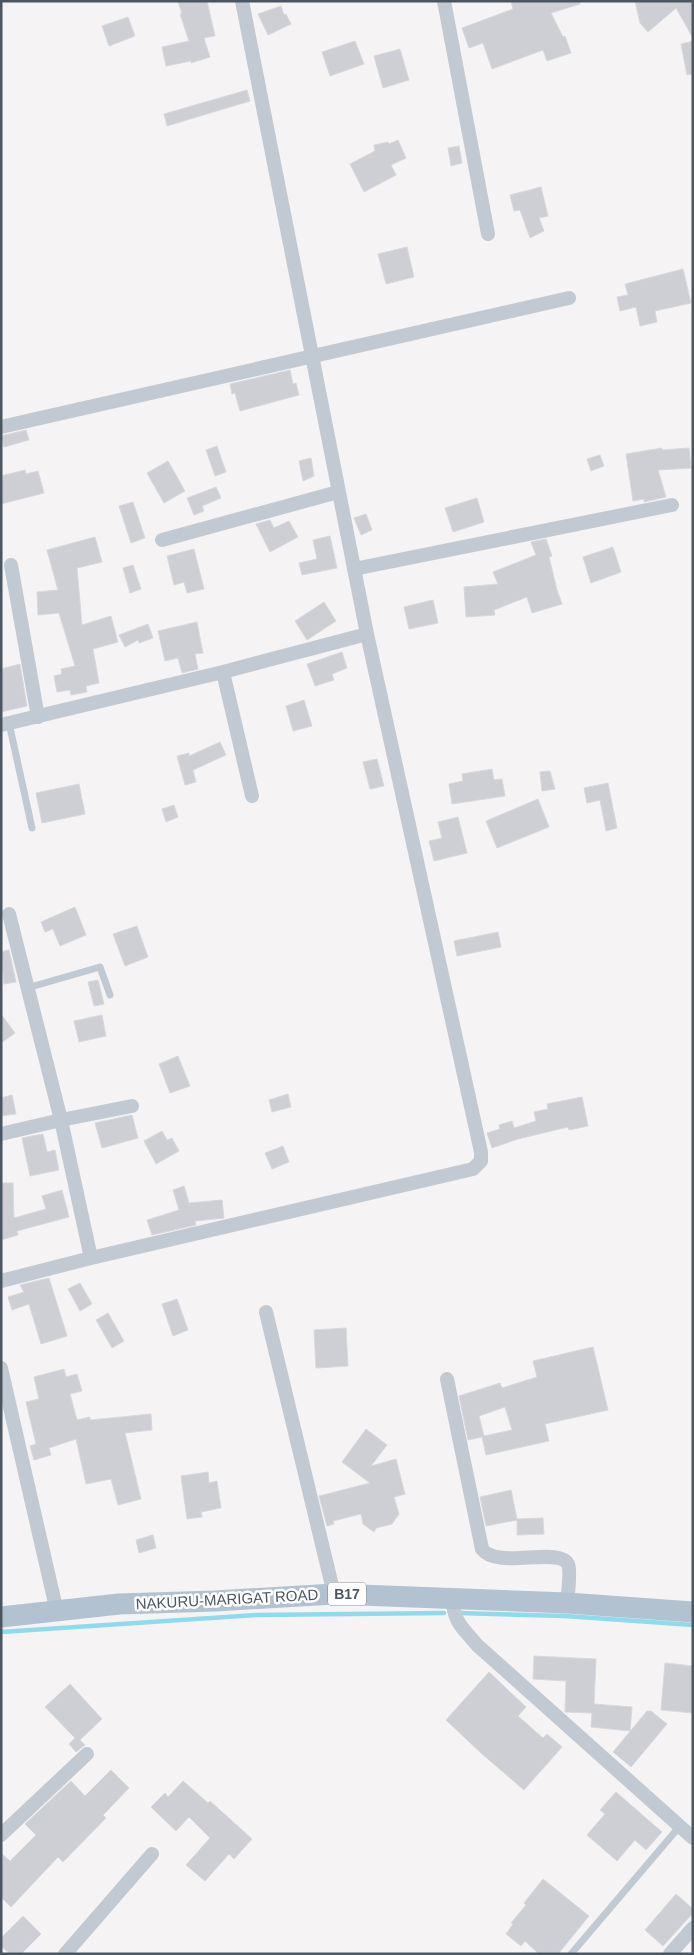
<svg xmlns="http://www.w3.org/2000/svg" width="694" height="1955" viewBox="0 0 694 1955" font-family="Arial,sans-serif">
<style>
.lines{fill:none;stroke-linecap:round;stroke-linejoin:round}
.stream{stroke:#90daee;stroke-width:4.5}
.building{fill:#cdcfd5;stroke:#d7d9de;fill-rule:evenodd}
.service{stroke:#c1cad2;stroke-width:7}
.minor{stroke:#c1cad2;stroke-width:14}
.primary{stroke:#b3c2d1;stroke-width:21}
.labels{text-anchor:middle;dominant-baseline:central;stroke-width:5;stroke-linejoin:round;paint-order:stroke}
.shield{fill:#fff;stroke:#808990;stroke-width:1}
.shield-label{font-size:14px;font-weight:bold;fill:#4a5661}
.street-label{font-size:15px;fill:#4a5661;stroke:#fff}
</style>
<rect width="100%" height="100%" fill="#f5f3f3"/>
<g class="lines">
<path class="stream" d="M459,1613L565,1616L693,1625
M1,1632L257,1615L444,1613"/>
</g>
<path class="building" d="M178,1H207L215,36L204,38L210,57L191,63V61L166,66L162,47L189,41L180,14H182Z
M511,1H580V4L551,13L563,37L565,36L571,53L547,61L543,50L492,69L483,43L469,48L462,28L513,9Z
M635,1H693V38L676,8L648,32L640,23Z
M281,6L284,15L286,14L291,24L268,35L258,14Z
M128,17L135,36L109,46L102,26Z
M355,41L364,64L330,76L322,52Z
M693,41V74L687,75L681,44Z
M400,49L409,80L383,88L374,56Z
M247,90L250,101L167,126L164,114Z
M398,140L406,158L391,165L396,175L364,192L350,164L375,151L374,145L388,142L389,144Z
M459,146L462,163L451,166L448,148Z
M541,187L548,216L539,218L544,231L530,238L520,210L514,211L510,195Z
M407,247L414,277L386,284L378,254Z
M683,269L691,303L655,311L657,322L640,326L636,307L620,311L617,297L628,295L625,284Z
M290,370L293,384L296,383L299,395L240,411L235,393L232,394L230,384Z
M26,430L29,440L4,447L1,436Z
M217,446L226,472L215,476L206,450Z
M662,448V450L689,448L691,468L658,470L666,497L644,502V499L633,501L626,454Z
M600,455L604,466L591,471L587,459Z
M311,458L314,476L303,481L299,461Z
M168,461L185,491L164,503L147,473Z
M25,470L26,474L38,471L44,493L1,504V476Z
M216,487L221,498L202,506L204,511L194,515L187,498Z
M477,498L484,522L453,532L445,508Z
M133,502L145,538L131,543L119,506Z
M366,514L372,530L361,535L354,518Z
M270,520L274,528L289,521L298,537L270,552L256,524Z
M330,536L337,568L302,575L299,563L317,559L313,540Z
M95,537L102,562L77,568L82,625L111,616L118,642L93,649L99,683L86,686L87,692L71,695L70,690L57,692L54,676L62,674L61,669L75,666L59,613L38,615L37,592L58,590L47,550Z
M546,539L552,556L549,557L557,590L562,604L532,613L527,597L494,610L495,615L466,617L464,587L498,584L493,572L536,555L531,542Z
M613,547L621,572L591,583L583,557Z
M194,549L204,589L187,593L184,582L174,585L167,556Z
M133,565L141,589L130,593L123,568Z
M433,600L438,623L409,629L404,607Z
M324,602L336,621L307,640L295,621Z
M197,622L203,653L195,654L198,669L182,673L178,658L165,661L158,631Z
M148,624L153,638L139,643L138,640L125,647L119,635Z
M342,652L347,668L332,674L334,680L315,686L307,664Z
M20,664L27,706L1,712V669Z
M304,700L312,726L293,731L286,706Z
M220,742L226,755L193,770L196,782L185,785L177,756L189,753V756Z
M377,759L384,786L370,789L363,762Z
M492,769L494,780L502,779L505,796L452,804L449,784L463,781L462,774Z
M550,771L555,789L542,791L540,772Z
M608,783L617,828L606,831L600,800L587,803L584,788Z
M79,784L85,814L42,823L36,793Z
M538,799L549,827L497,848L486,821Z
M174,805L178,817L166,822L162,809Z
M458,817L467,853L434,861L429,841L442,838L438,822Z
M75,907L86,935L60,946L53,929L45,932L41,922Z
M137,926L148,957L125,966L113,934Z
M498,932L501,947L457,956L454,941Z
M9,950L16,982L4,984L1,952Z
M98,980L104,1004L94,1006L88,982Z
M1,1014L15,1033L1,1043Z
M102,1015L106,1036L79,1042L74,1021Z
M178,1056L190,1086L170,1093L159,1064Z
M288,1094L291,1107L272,1112L269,1100Z
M12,1095L16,1114L1,1116V1098Z
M582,1097L588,1126L569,1130L568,1127L518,1139L492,1148L487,1133L500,1129L499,1125L512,1121L514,1128L536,1121L534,1112L548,1109L547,1104Z
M132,1115L138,1138L102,1148L95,1123Z
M162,1131L167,1140L172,1138L179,1151L156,1164L144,1141Z
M43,1134L47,1152L55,1150L59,1170L30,1176L22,1138Z
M283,1146L289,1162L272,1169L265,1153Z
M1,1183H13L14,1218L46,1209L42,1196L62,1190L69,1217L17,1231L18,1235L1,1240Z
M184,1186L189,1203L222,1200L224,1218L195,1221L196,1225L152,1235L147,1220L179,1210L173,1190Z
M49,1278L67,1336L41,1344L29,1304L12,1310L8,1297L24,1292L20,1285Z
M80,1283L92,1304L80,1311L68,1289Z
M177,1299L188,1330L173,1336L162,1304Z
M108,1313L124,1341L112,1348L96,1320Z
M346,1328L348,1366L316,1368L314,1330Z
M593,1347L608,1410L545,1424L549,1441L486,1455L482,1437L468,1440L459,1396L500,1383L502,1388L537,1377L533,1361ZM505,1407L512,1430L484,1436L479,1416Z
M64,1369L66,1377L77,1374L82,1391L70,1394L77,1420L90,1417V1420L151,1414L152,1430L125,1433L141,1499L118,1505L111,1479L86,1484L76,1439L49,1448L51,1455L34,1460L30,1446L36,1444L26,1402L39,1399L34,1377Z
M366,1429L387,1445L371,1466L396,1459L405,1494L394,1497L399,1514L392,1524L376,1528L374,1532L363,1524L361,1514L333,1521L334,1524L327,1526L319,1496L370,1483L342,1462Z
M208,1472L209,1483L217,1481L221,1508L201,1512L202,1517L187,1519L181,1476Z
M511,1490L517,1519L543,1518L544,1534L517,1535V1520L486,1526L480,1497Z
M153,1535L156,1548L139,1553L136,1540Z
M534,1656L596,1659L594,1704L632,1707L630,1731L591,1727L592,1713L565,1712L566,1681L533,1679Z
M665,1663L693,1666V1713L661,1710Z
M489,1672L526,1707L518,1716L543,1738L547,1734L562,1747L524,1790L482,1754L446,1720Z
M70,1684L102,1719L80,1740L85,1745L76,1752L69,1744L75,1738L45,1707Z
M647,1711H651L667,1724L631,1767L613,1752Z
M111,1770L129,1788L103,1815L106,1818L63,1862L58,1857L11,1907L1,1897V1853L10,1861L36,1835L25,1824L71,1781L85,1796Z
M183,1781L208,1803L210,1801L252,1839L234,1859L229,1854L205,1881L186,1865L210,1838L189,1817L176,1831L151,1807L165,1793L168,1797Z
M616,1792L662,1832L646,1850L635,1840L617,1861L587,1835L605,1814L600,1810Z
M543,1879L589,1916L558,1954H539L525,1941L521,1946L506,1934L513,1924L511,1923L526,1905L524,1903Z
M676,1894L693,1909V1913L663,1946L645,1930Z
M23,1916L41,1934L21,1954H10L1,1946V1938Z"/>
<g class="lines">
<path class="service" d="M9,723L32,828
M27,988L100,967L110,995
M571,1954L680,1826"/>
<path class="minor" d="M444,1L488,234
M1,427L569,298
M162,540L338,492
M11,565L38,717
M354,569L672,505
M223,672L252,796
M1,725L223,672L367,634
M9,914L61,1120L132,1106
M1,1134L61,1120L91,1258
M1,1281L91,1258L473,1169L481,1161V1152L367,634L242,1
M266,1312L334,1594
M1,1368L57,1612
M447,1379L482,1549C497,1570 559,1546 568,1564C571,1571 568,1594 567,1603
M453,1599C453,1622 463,1628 477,1645L693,1838
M1,1835L87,1754
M65,1954L152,1854
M670,1954L693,1928"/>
<path class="primary" d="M1,1617L119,1604L215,1601L334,1594L567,1603L693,1612"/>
</g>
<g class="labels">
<rect class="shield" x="328" y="1582.5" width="38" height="23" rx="4"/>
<g class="shield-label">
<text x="347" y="1594">B17</text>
</g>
<g class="street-label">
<text transform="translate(227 1599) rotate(-3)">NAKURU-MARIGAT ROAD</text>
</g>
</g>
<rect width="694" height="1955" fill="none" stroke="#4a5661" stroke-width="5"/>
</svg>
